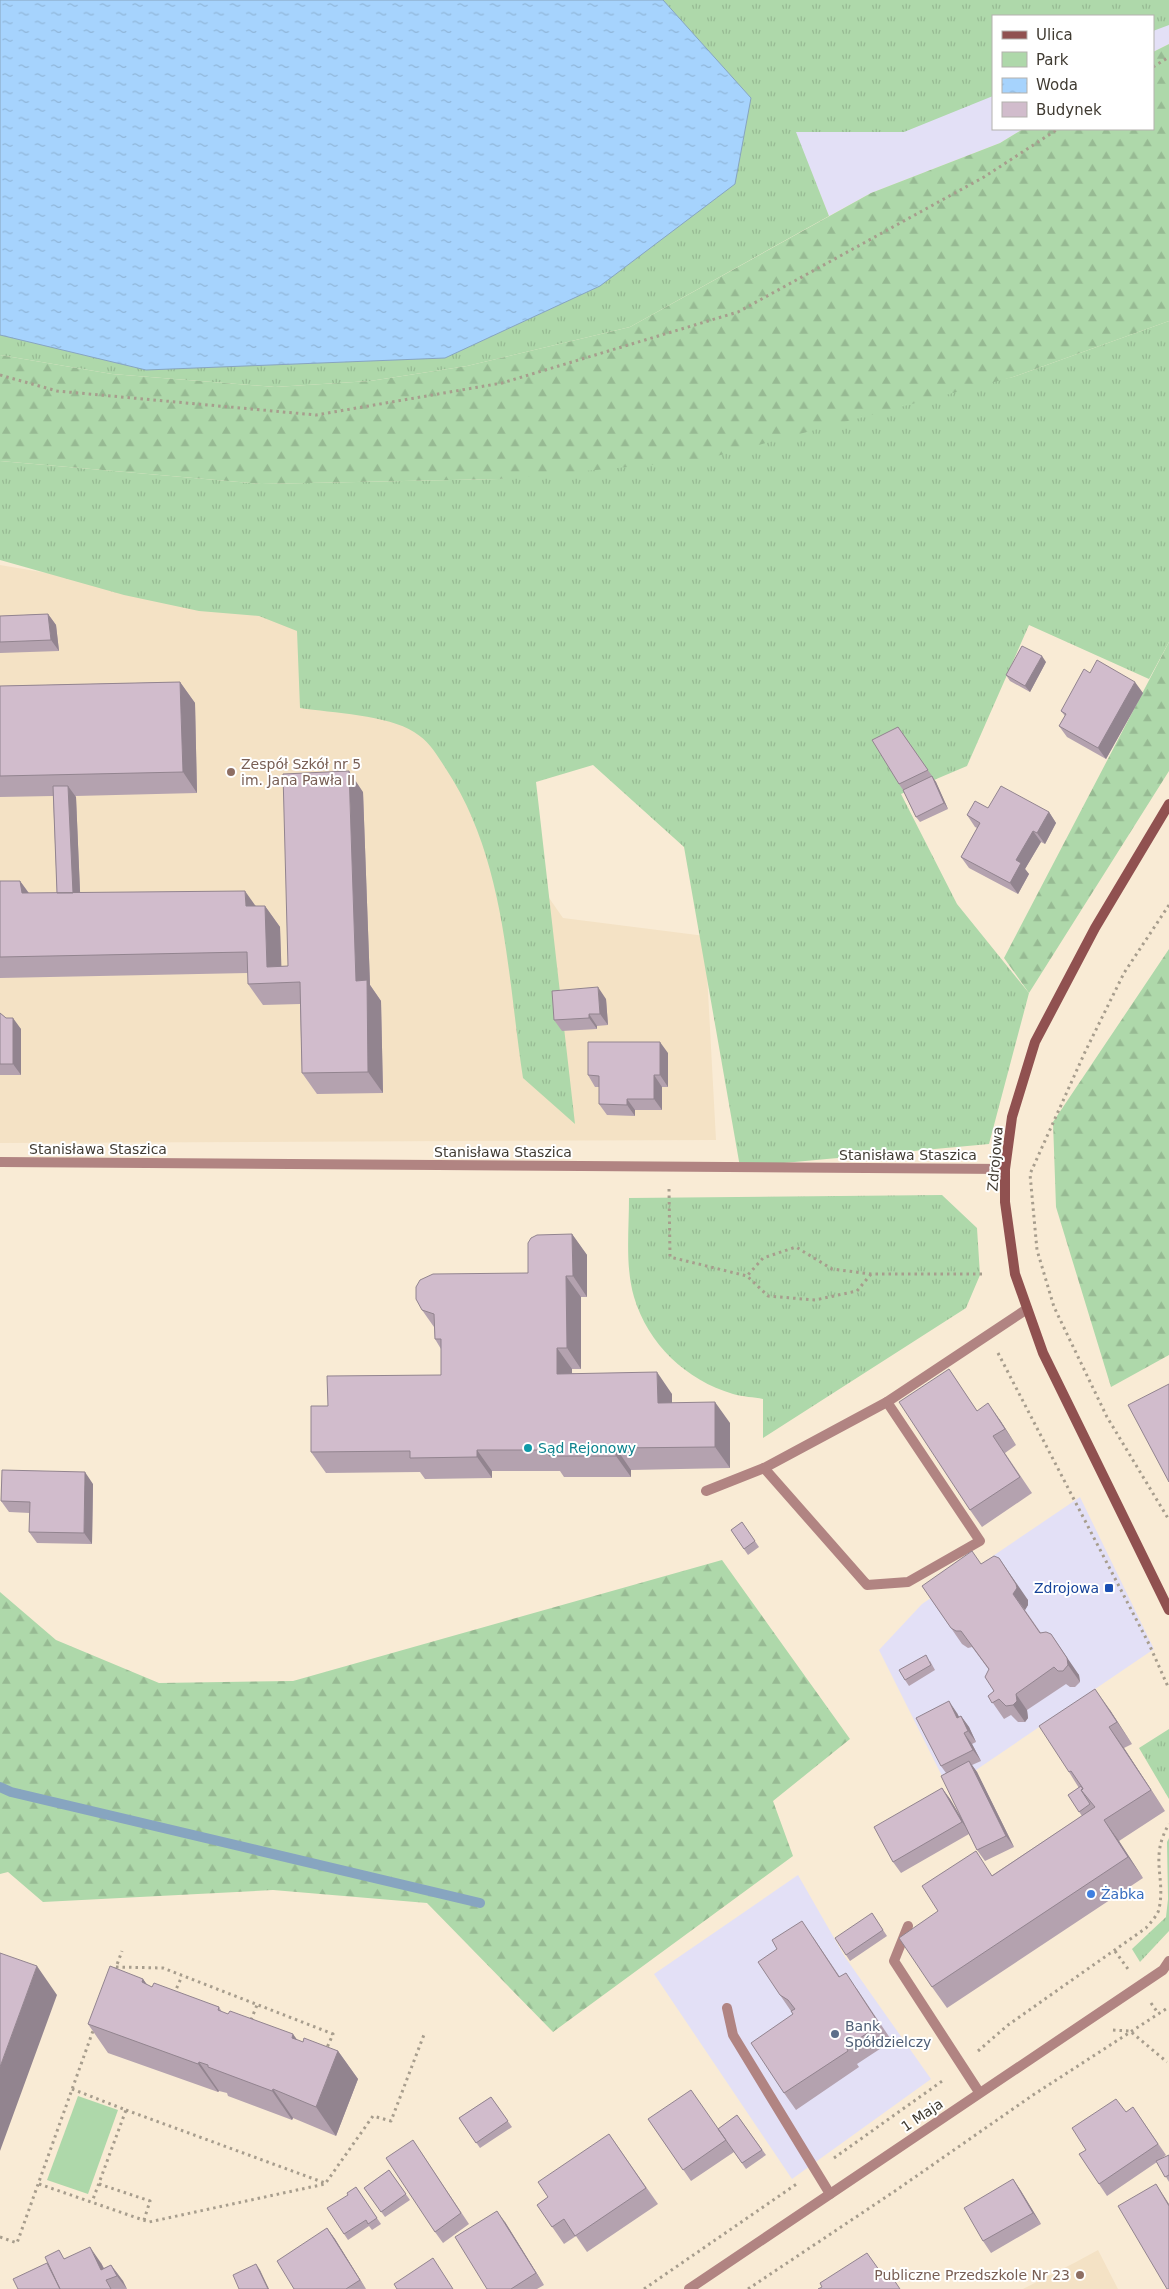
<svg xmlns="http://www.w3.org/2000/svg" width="1169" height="2289" viewBox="0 0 1169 2289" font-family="'DejaVu Sans',sans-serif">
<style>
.commercial{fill:#e3e0f6}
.built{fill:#f4e2c5}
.grass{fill:url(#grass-tufts)}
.forest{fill:url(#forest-firs)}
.park{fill:#aed8aa}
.water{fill:url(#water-ripples);stroke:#87a5c0}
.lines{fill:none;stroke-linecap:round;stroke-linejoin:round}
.stream{stroke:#87a5c0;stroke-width:10}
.path{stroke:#a79d8d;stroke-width:3;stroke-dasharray:2.5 4;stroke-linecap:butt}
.lane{stroke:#b18482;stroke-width:10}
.street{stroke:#b18482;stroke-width:10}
.secondary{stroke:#905150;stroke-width:10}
.wall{fill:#b4a2af}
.shaded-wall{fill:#92848f}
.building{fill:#d1bccc;stroke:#92848f}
.education-dot{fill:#8d6e63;stroke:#fff;stroke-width:2}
.culture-dot{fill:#0f9aa8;stroke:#fff;stroke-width:2}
.transit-dot{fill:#1a4fb4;stroke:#fff;stroke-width:2}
.shop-dot{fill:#3f7fe0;stroke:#fff;stroke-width:2}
.service-dot{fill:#5c6f8a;stroke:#fff;stroke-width:2}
.labels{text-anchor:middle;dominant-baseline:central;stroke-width:4;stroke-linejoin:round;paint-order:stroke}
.education-label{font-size:14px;fill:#785e54;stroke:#fff;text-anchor:start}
.street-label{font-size:14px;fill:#403b32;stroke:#fff}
.culture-label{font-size:14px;fill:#0d838f;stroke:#fff;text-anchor:start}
.transit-label{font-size:14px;fill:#164399;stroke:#fff;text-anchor:end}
.shop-label{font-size:14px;fill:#366cbe;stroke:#fff;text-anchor:start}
.service-label{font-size:14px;fill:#4e5e75;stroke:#fff;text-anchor:start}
</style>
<defs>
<pattern id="grass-tufts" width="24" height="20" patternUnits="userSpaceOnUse" patternTransform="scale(1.25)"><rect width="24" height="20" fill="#aed8aa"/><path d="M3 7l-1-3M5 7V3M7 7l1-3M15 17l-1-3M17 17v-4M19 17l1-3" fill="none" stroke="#97ba93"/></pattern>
<pattern id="forest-firs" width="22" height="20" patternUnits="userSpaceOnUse" patternTransform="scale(1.25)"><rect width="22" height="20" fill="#aed8aa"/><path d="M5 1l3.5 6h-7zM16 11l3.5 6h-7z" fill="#97ba93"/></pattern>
<pattern id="water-ripples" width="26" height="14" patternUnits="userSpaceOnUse" patternTransform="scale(1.25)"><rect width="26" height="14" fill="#a6d3fd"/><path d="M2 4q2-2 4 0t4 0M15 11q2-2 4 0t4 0" fill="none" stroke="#90b6d9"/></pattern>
</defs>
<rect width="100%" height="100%" fill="#f9ebd5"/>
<path class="commercial" d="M742,0H1169V44L1153,52V16H993V129H1023L1000,143L871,193L829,216Z
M1080,1497L1154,1649L976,1770L947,1786L879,1650L922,1604Z
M798,1875L845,1957L931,2079L792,2179L654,1974Z"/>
<path class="built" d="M0,565L360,626L563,918L705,936L716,1140L0,1143Z
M1098,2250L1118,2289H1023L1076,2262Z"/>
<path class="grass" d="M0,0H1169V25L1153,31V16H993V96L904,132H796L829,216L630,327L467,366L370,381L275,387L112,374L0,355Z
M1169,321V642L1149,679L1029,625L967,766L901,794L957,904L1029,993L989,1144L740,1167L684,847L593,765L536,782L575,1124L523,1078C507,974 506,860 446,769C437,755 429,741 414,732C388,715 332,713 300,708L297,631L259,616L199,611L124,595L0,560V461L261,484L499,479L1013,377Z
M942,1195L977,1228L980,1275L966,1308L763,1438V1399C754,1397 743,1397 733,1394C686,1380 648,1344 634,1297C625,1266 629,1230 629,1198Z
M1169,1729V1799L1139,1748Z
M1169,1838V1931L1140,1962L1132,1949L1166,1917L1168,1899L1167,1842Z"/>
<path class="forest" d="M1169,44V321L1013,377L702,460L499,479L261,484L0,461V355L112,374L275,387L370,381L467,366L630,327L871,193L1000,143L1023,129H1153V52Z
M1169,642V771L1029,993L1004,958Z
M1169,949V1355L1111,1387L1056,1207L1053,1122Z
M722,1560L850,1739L773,1801L793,1856L553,2032L427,1903L273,1890L43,1902L8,1872L0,1874V1592L56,1640L159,1683L293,1681Z"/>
<path class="park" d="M78,2096L118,2110L88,2194L47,2180Z"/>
<path class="water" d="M0,0H663L751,98L735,184L600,286L445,358L146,370L0,335Z"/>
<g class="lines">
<path class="stream" d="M0,1787L11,1792L480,1903"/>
<path class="path" d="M1153,67L1169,57
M0,375L57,391L316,415L502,383L738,312L984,177L1058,129
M1169,905L1124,973L1085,1052L1030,1174L1037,1250L1054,1307L1107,1417L1169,1520
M669,1189L670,1257L747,1276
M871,1274L857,1291L815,1300L768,1296L747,1276L763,1258L796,1247L832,1269L871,1274H985
M998,1353L1149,1644L1169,1689
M1115,1951L1128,1969
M116,1967L163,1968L333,2034L326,2050
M115,1970L122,1951
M174,1994L182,1976
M1151,2003L1158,2013
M251,2020L257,2005
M1113,2030L1130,2031L1167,2062
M978,2051L1008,2025L1146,1928C1150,1923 1158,1915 1159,1909C1166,1877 1149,1858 1169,1824
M72,2089L126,2110L92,2202
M126,2110L325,2183
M834,2158L945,2079
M39,2184L149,2222L325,2184L373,2116L391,2121L425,2032
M99,2184L150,2201L144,2220
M0,2237L17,2243L94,2028
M644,2289L798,2183
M748,2289L895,2191L1033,2095L1169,2007"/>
<path class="lane" d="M764,1468L867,1585L908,1582L980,1541L887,1402
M908,1926L894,1961L979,2092
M727,2008L733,2035L830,2194"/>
<path class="street" d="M0,1162L1005,1169
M706,1491L764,1468L887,1402L1027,1309
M689,2289L1163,1970L1169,1961"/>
<path class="secondary" d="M1169,804L1095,928L1035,1042L1012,1117L1005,1169V1202L1015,1274L1043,1353L1169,1610"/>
</g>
<path class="wall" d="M48,614L56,625L59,651L0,653V616Z
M1046,662L1030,692L1010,681L1006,675Z
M1090,673L1143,693L1106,759L1067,737L1059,726L1065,716L1061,711Z
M180,682L195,703L197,793L75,796L76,797L80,893L256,906H265L280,927L281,966H288L363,792L370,985L381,1001L383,1093L317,1094L302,1073L300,1004L263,1005L248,984V973L0,978V881H20L29,893H57L53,796L0,797V686Z
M898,727L936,782L948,809L920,822L916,817L903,790L899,784Z
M988,808L1049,812L1056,823L1045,844L1041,842L1025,869L1029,874L1018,894L969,868L961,857L977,828L975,827L967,815Z
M606,999L608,1025L597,1026V1029L562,1031L554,1020Z
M0,1013L21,1029V1075H0Z
M668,1053V1087H662V1110H635V1116L607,1115L599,1104V1087H595L588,1075Z
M572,1234L587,1255V1297H581V1369H572V1373L672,1394V1403L730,1423V1468L631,1470V1477H564L560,1471H492V1478L425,1479L420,1472L326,1473L311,1452L328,1406L441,1375V1349L435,1339L434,1327L422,1310L528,1273Z
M949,1369L977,1411L1000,1420L1016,1445L1005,1453L1032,1493L982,1527L970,1510Z
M93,1484L92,1544L37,1543L29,1532L30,1513L9,1512L1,1501Z
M742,1522L759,1547L748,1555L731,1530Z
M981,1564L1028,1600V1605L1025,1610L1041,1633L1079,1675L1080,1682L1075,1687H1070L1066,1684L1027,1710L1028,1718L1025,1722H1018L1011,1715L1004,1719L988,1696L994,1691L989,1670L972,1647L968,1648L962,1644L922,1586Z
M930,1661L935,1670L909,1686L905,1680Z
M1110,1710L1132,1744L1124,1748L1165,1811L1119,1841L1143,1878L947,2008L932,1987L938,1911L1082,1816L1068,1795L1079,1788L1069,1772Z
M957,1713L959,1717L961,1716L969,1727L976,1742L972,1744L981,1761L972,1765L977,1772L1014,1847L985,1861L977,1850L969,1834L901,1873L893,1862L942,1788L950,1799L960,1816L946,1773L941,1766Z
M872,1913L887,1936L850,1961L846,1955Z
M813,1937L840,1977L857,1989L892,2041L857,2064L859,2067L796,2110L784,2093L793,2014L780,1995Z
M143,1979L147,1985L152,1987L219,2007L222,2012L298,2041L338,2051L358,2079L336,2136L293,2118L292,2120L228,2096L227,2093L219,2091L218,2092L108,2053L88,2024Z
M491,2097L512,2127L480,2148L459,2118Z
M1133,2107L1166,2155L1161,2159L1169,2155V2182L1157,2162L1107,2196L1099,2184L1086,2150L1126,2112Z
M737,2115L766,2155L746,2169L734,2152L691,2181L648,2119L718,2129Z
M609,2134L658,2204L587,2252L576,2236L564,2244L537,2205L548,2197Z
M421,2152L469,2224L443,2243L435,2232Z
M389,2170L410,2200L385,2217L364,2188Z
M1013,2179L1021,2191L1041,2224L991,2253L983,2241Z
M356,2187L381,2224L372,2230L369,2226L348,2240L344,2234L348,2195Z
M505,2222L544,2285L537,2289H487Z
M327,2228L335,2239L366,2289H294Z
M65,2258L101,2263L104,2268L111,2265L123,2281L127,2289H18Z"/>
<path class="shaded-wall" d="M48,614L56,625L59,651L51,640Z
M1042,656L1046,662L1030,692L1025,686Z
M180,682L195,703L197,793L183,772Z
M1135,682L1143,693L1106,759L1098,748Z
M898,727L936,782L948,809L944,803L932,776Z
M349,771L363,792L370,985L381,1001L383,1093L368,1072L356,981Z
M68,786L76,797L81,914L73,903Z
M1049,812L1056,823L1045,844L1037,833Z
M1033,831L1041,842L1025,869L1029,874L1018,894L1010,883L1016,860Z
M20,881L35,902L22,893Z
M245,891L260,912L246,906Z
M265,906L280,927L282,983L267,967Z
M598,987L606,999L608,1025L600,1014Z
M589,1014L597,1026V1029L589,1018Z
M13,1018L21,1029V1075L13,1064Z
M660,1042L668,1053V1087L660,1075Z
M654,1075L662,1087V1110L654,1099Z
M627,1099L635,1110V1116L627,1105Z
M572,1234L587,1255V1297L573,1276Z
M566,1276L581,1297V1369L567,1348Z
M557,1348L572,1369V1395L557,1374Z
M657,1372L672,1394V1424L658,1403Z
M715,1402L730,1423V1468L715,1447Z
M988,1403L1000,1420L1016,1445L1005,1429Z
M616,1448L631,1470V1477L616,1456Z
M477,1450L492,1471V1478L477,1457Z
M85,1472L93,1484L92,1544L84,1533Z
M999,1558L1028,1600V1605L1025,1610L1013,1594Z
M1051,1634L1079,1675L1080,1682L1068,1665Z
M1095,1689L1110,1710L1132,1744L1117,1722Z
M1016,1694L1027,1710L1028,1718L1025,1722L1013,1705Z
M949,1701L957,1713L965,1729L957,1718Z
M961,1716L969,1727L976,1742L968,1731Z
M1109,1727L1124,1748L1165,1811Z
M964,1733L972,1744L981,1761L973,1750Z
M969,1761L977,1772L1014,1847L1006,1836Z
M942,1788L950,1799L970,1833L962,1822Z
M1104,1820L1119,1841L1143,1878L1128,1857Z
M37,1966L57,1995L0,2151V2067Z
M143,1979L163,2007L142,1982Z
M293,2034L314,2063L292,2038Z
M338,2051L358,2079L336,2136L316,2107Z
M199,2062L219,2091L218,2092L198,2064Z
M273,2089L293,2118L292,2120L272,2091Z
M1013,2179L1021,2191L1041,2224L1033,2213Z
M1156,2184L1169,2204V2206Z
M497,2211L505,2222L544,2285L536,2273Z
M327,2228L335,2239L366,2289L360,2280Z
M90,2247L101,2263L109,2279L101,2270Z
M256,2264L260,2270L269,2289H268Z
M111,2265L123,2281L127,2289L117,2276Z"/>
<path class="building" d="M48,614L51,640L0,642V616Z
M1022,646L1042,656L1025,686L1006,675Z
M1097,660L1135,682L1098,748L1059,726L1066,714L1061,711L1084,669L1090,673Z
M180,682L183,772L0,776V686Z
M898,727L928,770L899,784L872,740Z
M349,771L356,981L367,980L368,1072L302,1073L300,982L248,984L247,952L0,957V881H20L22,893L245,891L246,906H265L267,967L288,966L283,774Z
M932,776L944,803L916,817L903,790Z
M53,786H68L73,893H57Z
M1001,786L1049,812L1037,833L1033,831L1016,860L1021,863L1010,883L961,857L980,823L967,815L975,801L988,808Z
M598,987L600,1014H589V1018L554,1020L552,991Z
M0,1013L6,1018H13V1064H0Z
M588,1042H660V1075H654V1099H627V1105L599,1104V1076L588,1075Z
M572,1234L573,1276H566L567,1348H557V1374L657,1372L658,1403L715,1402V1447L616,1448V1456H549V1450H477V1457L410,1458V1451L311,1452V1406H328L327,1376L441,1375V1339H435L434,1314L422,1310L416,1299V1287L420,1280L433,1274L528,1273V1243L531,1238L537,1235Z
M949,1369L977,1411L988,1403L1005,1429L993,1436L1020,1477L970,1510L899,1402Z
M1169,1384V1482L1128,1405Z
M2,1470L85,1472L84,1533L29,1532L30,1502L1,1501Z
M742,1522L755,1541L744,1549L731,1530Z
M972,1551L981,1564L994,1556L999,1558L1016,1584L1017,1588L1013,1594L1040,1633L1046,1632L1051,1634L1067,1658L1068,1665L1063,1671H1058L1054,1667L1016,1694L1017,1701L1013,1705L1006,1706L999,1699L992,1703L988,1696L994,1691L985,1677L989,1669L961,1631H956L951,1628L922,1586Z
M926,1655L931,1665L905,1680L899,1670Z
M1095,1689L1117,1722L1109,1727L1151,1790L1104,1820L1128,1857L932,1987L899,1938L938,1911L922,1886L976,1851L992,1876L1095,1807L1081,1790L1083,1789L1082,1787L1071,1771L1069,1772L1039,1726Z
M949,1701L957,1718L961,1716L968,1731L964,1733L973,1750L941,1766L916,1718Z
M969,1761L1006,1836L977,1850L941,1776Z
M1081,1786L1083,1789L1081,1790L1090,1804L1079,1812L1068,1795Z
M942,1788L962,1822L893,1862L874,1827Z
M872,1913L883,1930L846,1955L835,1938Z
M802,1921L839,1977L846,1973L880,2025L846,2047L848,2051L784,2093L751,2043L793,2014L791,2011L795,2009L788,2000L780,1995L758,1962L777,1949L772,1940Z
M0,1953L37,1966L0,2067Z
M110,1966L143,1979L142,1982L152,1987L154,1983L219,2007L218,2010L228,2014L230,2011L293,2034L292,2038L298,2040L303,2042L304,2038L338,2051L316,2107L273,2089L272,2091L208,2067V2065L199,2062L198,2064L88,2024Z
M691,2090L726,2140L683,2170L648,2119Z
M491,2097L508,2121L476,2143L459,2118Z
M1116,2099L1126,2112L1133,2107L1158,2144L1099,2184L1079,2154L1086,2150L1072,2128Z
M737,2115L762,2150L742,2163L718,2129Z
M609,2134L646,2188L575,2236L564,2219L552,2227L537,2205L548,2197L538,2182Z
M413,2140L461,2213L435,2232L386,2158Z
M1169,2155V2175L1165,2177L1156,2161Z
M389,2170L406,2194L381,2212L364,2188Z
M1013,2179L1033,2213L983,2241L964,2208Z
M1156,2184L1169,2206V2289H1167L1118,2206Z
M356,2187L377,2218L368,2224L366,2220L344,2234L327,2208L348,2195L347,2193Z
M497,2211L536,2273L511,2289H487L455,2237Z
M327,2228L360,2280L346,2289H294L277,2261Z
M90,2247L101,2270L111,2265L117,2276L106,2280L111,2289H60L45,2257L59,2250L64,2259Z
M867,2253L882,2274L888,2271L900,2289H818L822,2287L820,2283Z
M433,2258L453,2289H397L394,2284Z
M47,2263L60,2289H18L13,2279Z
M256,2264L268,2289H239L233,2275Z"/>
<g class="education-dot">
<circle cx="231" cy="772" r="5"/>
<circle cx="1080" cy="2275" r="5"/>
</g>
<circle class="culture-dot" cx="528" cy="1448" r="5"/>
<rect class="transit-dot" x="1104" y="1583" width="10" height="10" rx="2.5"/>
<circle class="shop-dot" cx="1091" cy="1894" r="5"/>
<circle class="service-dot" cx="835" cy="2034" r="5"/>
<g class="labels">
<g class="education-label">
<text x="241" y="764">Zespół Szkół nr 5<tspan x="241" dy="16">im. Jana Pawła II</tspan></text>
<text x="1070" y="2275" text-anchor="end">Publiczne Przedszkole Nr 23</text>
</g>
<g class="street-label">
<text x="98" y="1149">Stanisława Staszica</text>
<text x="503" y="1152">Stanisława Staszica</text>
<text x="908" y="1155">Stanisława Staszica</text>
<text transform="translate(995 1159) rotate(-85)">Zdrojowa</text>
<text transform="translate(922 2115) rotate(-34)">1 Maja</text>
</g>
<g class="culture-label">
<text x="538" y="1448">Sąd Rejonowy</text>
</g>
<g class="transit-label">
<text x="1099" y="1588">Zdrojowa</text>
</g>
<g class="shop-label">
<text x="1101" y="1894">Żabka</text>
</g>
<g class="service-label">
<text x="845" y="2026">Bank<tspan x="845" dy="16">Spółdzielczy</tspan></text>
</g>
</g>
<rect x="992" y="15" width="162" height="115" fill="#ffffff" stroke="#b3b1ad"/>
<rect x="1002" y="31" width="25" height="8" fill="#905150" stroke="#b3b1ad"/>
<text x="1036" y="40" font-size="15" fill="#403b32">Ulica</text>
<rect x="1002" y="52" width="25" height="15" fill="#aed8aa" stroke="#b3b1ad"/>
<text x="1036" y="65" font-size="15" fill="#403b32">Park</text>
<rect x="1002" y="78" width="25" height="15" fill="url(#water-ripples)" stroke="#b3b1ad"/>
<text x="1036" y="90" font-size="15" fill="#403b32">Woda</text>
<rect x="1002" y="102" width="25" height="15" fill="#d1bccc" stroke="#b3b1ad"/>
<text x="1036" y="115" font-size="15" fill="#403b32">Budynek</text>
</svg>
